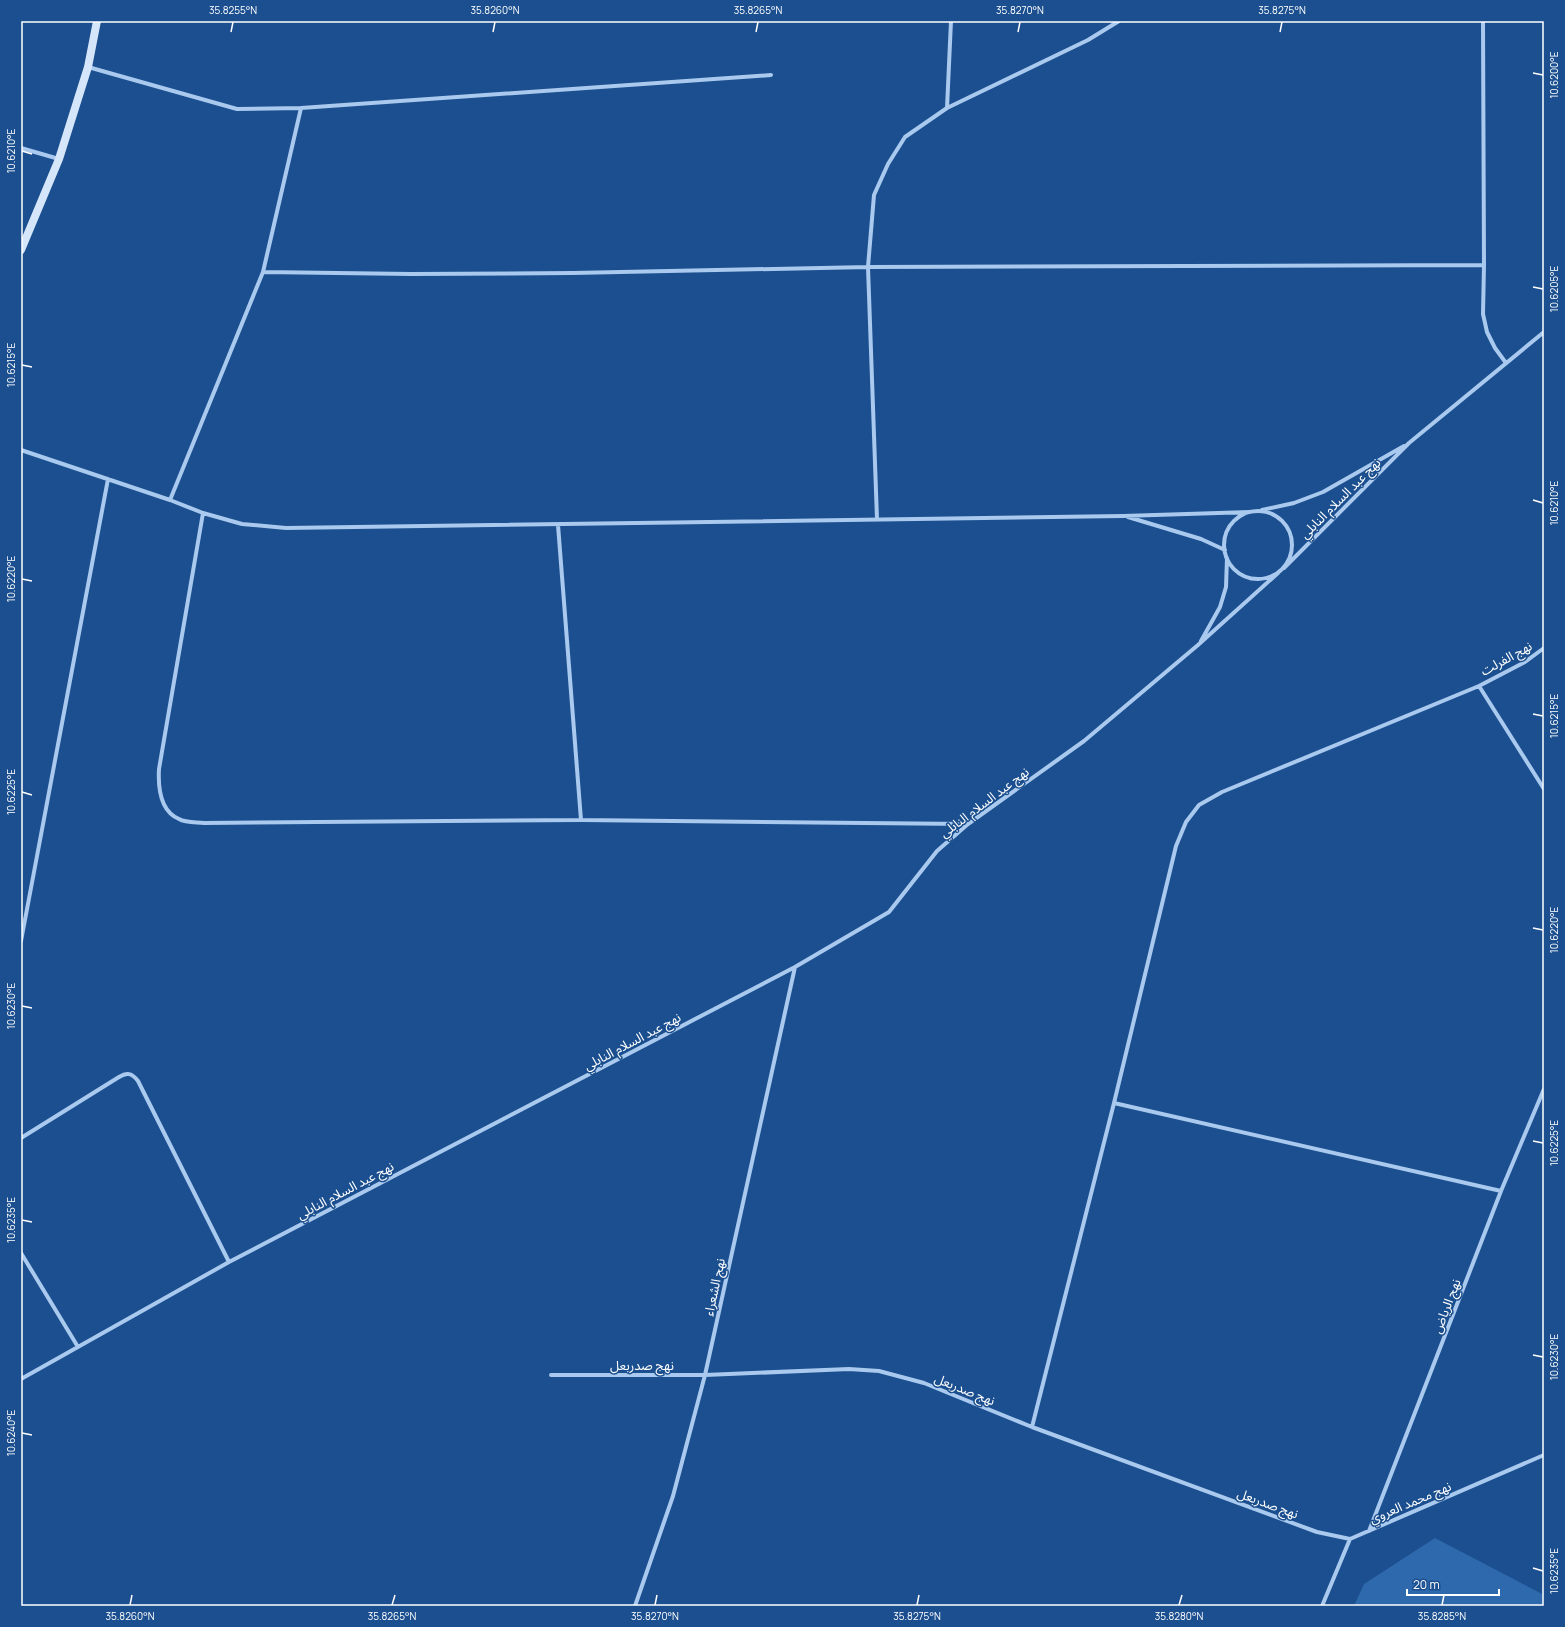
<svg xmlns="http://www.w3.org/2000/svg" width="1565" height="1627" viewBox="0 0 1565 1627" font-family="Manrope,'Noto Sans Arabic',sans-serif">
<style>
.pitch{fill:#2e69ad}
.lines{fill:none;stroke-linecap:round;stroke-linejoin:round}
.street{stroke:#a9c9ee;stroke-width:4}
.secondary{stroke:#d6e6fa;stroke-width:8}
.ticks{fill:none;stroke:#fff;stroke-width:1.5}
.labels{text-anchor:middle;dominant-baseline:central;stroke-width:3;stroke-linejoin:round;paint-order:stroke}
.street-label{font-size:13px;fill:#fff;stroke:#1b4f8f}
.neatline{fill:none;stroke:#fff;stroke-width:1.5}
.ticks-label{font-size:10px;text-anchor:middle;fill:#fff}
</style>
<rect width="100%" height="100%" fill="#1b4f8f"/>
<path class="pitch" d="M1435,1538L1544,1595V1606H1354L1364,1584Z"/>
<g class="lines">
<path class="street" d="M1483,21L1484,265L1483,314L1487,332L1495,348L1506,363
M88,67L237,109L301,108L771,75
M947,108L951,21
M21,148L59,159
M263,272L411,274L573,273L868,267L1484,265
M21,450L170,500L203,513L242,524L286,528L1123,516L1250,512
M170,500L263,272L301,108
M1262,510L1294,503L1323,492L1404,446
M1224 545a34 34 0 1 1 68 0a34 34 0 1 1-68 0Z
M203,513L159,769C158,787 160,811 179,819C186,823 196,822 204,823L581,820L967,824
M1128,517L1201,539L1225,550
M877,519L868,267L874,195L888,164L905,137L947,108L1088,40L1119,21
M558,525L581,820
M1284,568L1409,443L1544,332
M1201,641L1220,607L1226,587L1227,558
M1479,686L1544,789
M21,941L108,479
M1114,1103L1501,1191
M21,1138L119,1077C127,1072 132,1073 138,1081L229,1262
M21,1253L78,1347
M551,1375H705L849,1369L879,1371L924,1383L1032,1427L1317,1532L1350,1539
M21,1379L229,1262L795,967L889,912L937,851L968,824L1084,741L1198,645L1278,573
M1032,1427L1114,1103L1176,846L1186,822L1199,805L1222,792L1479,686L1525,662L1544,648
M1369,1531L1501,1191L1544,1089
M635,1606L673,1496L705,1375L795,967
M1322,1606L1350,1539L1544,1455"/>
<path class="secondary" d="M21,250L59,159L88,67L97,21"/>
</g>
<path class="ticks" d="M231,32L233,22M493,32L495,22M756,32L758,22M1018,32L1020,22M1280,32L1282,22M1533,73L1543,75M22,151L32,154M1533,287L1543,289M22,365L32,367M1533,500L1543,503M22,579L32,581M1533,714L1543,716M22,792L32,795M1533,928L1543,930M22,1006L32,1008M1533,1141L1543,1143M22,1220L32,1222M1533,1355L1543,1357M22,1433L32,1435M1533,1568L1543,1571M130,1605L132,1595M392,1605L395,1595M655,1605L657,1595M917,1605L919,1595M1179,1605L1182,1595M1442,1605L1444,1595"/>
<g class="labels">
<g class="street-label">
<text transform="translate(1340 498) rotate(-45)">نهج عبد السلام النابلي</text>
<text transform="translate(1506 658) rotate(-29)">نهج الفرلت</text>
<text transform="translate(984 802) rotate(-37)">نهج عبد السلام النابلي</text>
<text transform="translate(632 1041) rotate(-28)">نهج عبد السلام النابلي</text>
<text transform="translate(345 1190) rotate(-28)">نهج عبد السلام النابلي</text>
<text transform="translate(714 1287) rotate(-78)">نهج الشعراء</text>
<text transform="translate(1446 1306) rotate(-69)">نهج الرياض</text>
<text x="642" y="1365">نهج صدربعل</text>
<text transform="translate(965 1389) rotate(22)">نهج صدربعل</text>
<text transform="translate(1410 1502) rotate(-23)">نهج محمد العروي</text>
<text transform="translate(1268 1503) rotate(20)">نهج صدربعل</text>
</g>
</g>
<rect width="1565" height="1627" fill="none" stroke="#1b4f8f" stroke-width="44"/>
<path d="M1407 1589v6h92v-6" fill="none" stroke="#ffffff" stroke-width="2"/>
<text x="1413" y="1589" font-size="12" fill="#ffffff" stroke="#1b4f8f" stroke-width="3" paint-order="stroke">20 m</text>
<rect x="22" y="22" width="1521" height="1583" class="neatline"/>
<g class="ticks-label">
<text x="233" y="14">35.8255°N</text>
<text x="495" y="14">35.8260°N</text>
<text x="758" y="14">35.8265°N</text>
<text x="1020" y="14">35.8270°N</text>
<text x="1282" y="14">35.8275°N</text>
<text transform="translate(1554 75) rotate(-90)" y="4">10.6200°E</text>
<text transform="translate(11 151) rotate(-90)" y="4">10.6210°E</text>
<text transform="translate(1554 289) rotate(-90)" y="4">10.6205°E</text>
<text transform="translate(11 365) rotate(-90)" y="4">10.6215°E</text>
<text transform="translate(1554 503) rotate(-90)" y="4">10.6210°E</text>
<text transform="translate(11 579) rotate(-90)" y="4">10.6220°E</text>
<text transform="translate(1554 716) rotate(-90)" y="4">10.6215°E</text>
<text transform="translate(11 792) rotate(-90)" y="4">10.6225°E</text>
<text transform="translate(1554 930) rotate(-90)" y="4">10.6220°E</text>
<text transform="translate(11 1006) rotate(-90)" y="4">10.6230°E</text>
<text transform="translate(1554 1143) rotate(-90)" y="4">10.6225°E</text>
<text transform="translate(11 1220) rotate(-90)" y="4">10.6235°E</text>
<text transform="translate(1554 1357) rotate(-90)" y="4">10.6230°E</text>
<text transform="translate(11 1433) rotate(-90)" y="4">10.6240°E</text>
<text transform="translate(1554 1571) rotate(-90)" y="4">10.6235°E</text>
<text x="130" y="1620">35.8260°N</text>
<text x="392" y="1620">35.8265°N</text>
<text x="655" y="1620">35.8270°N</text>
<text x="917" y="1620">35.8275°N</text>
<text x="1179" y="1620">35.8280°N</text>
<text x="1442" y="1620">35.8285°N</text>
</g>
</svg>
